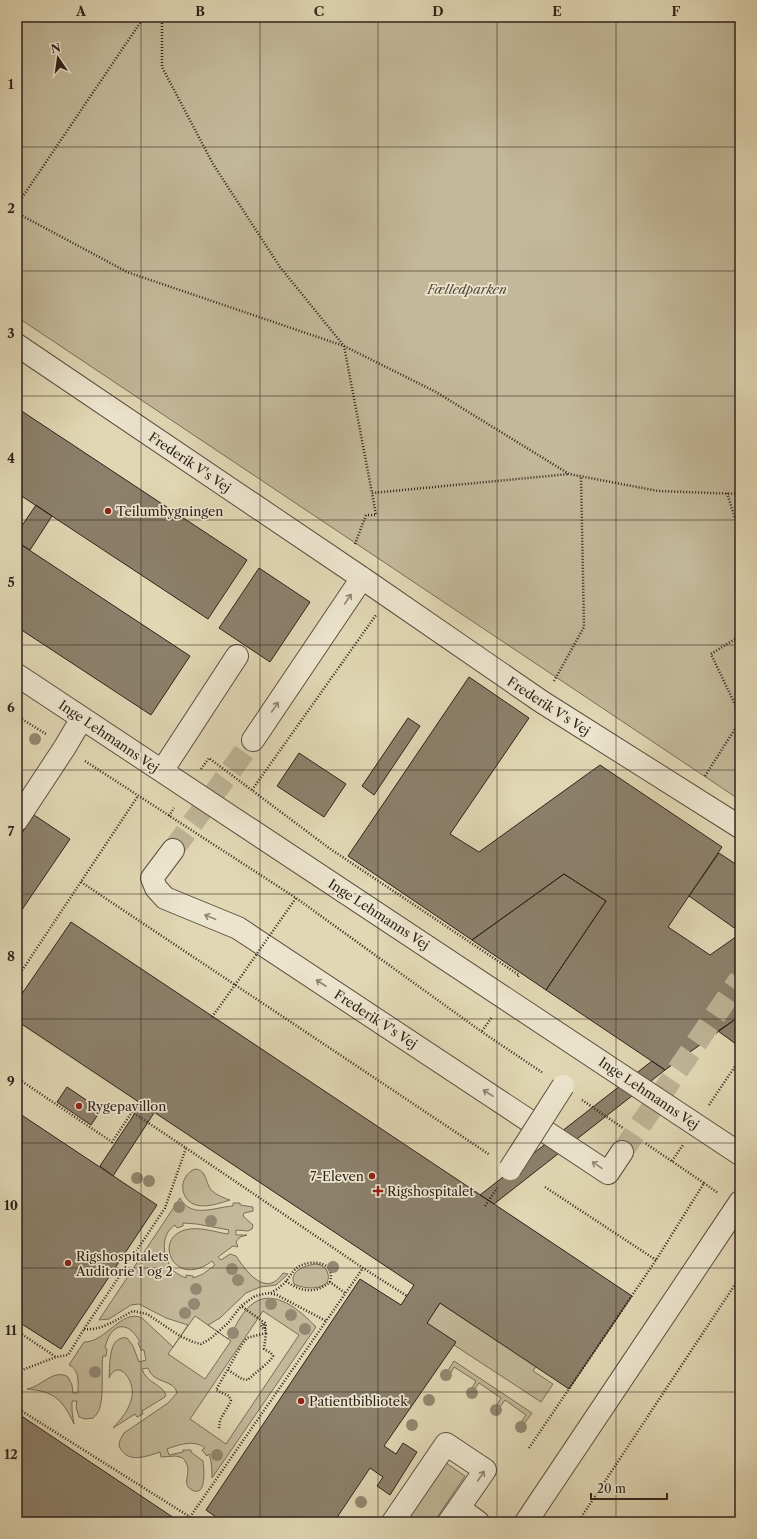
<svg xmlns="http://www.w3.org/2000/svg" width="757" height="1539" viewBox="0 0 757 1539" font-family="'Libre Caslon Text',serif">
<style>
.green{fill:#c3b89a;stroke:#796d5a;fill-rule:evenodd}
.building{fill:#8c806b;stroke:#2f221b}
.lines{fill:none;stroke-linecap:round;stroke-linejoin:round}
.minor-tunnel{stroke:#bdb395;stroke-width:22;stroke-dasharray:22 11;stroke-linecap:butt}
.minor-casing{stroke:#5c4f41;stroke-width:24}
.path{stroke:#2f221b;stroke-width:2.5;stroke-dasharray:1 2;stroke-linecap:butt}
.minor{stroke:#ece5ce;stroke-width:22}
.minor-bridge-casing{stroke:#5c4f41;stroke-width:24;stroke-linecap:butt}
.path-bridge{stroke:#2f221b;stroke-width:2.5;stroke-dasharray:1 2;stroke-linecap:butt}
.minor-bridge{stroke:#ece5ce;stroke-width:22}
.tree{fill:#938871}
.oneway{stroke:#8e8474}
.grid{fill:none;stroke:#2f221b;stroke-width:1;stroke-opacity:0.55}
.poi-dot{fill:#8f2418;stroke:#ece5ce;stroke-width:1.5}
.labels{text-anchor:middle;dominant-baseline:central;stroke-width:3.5;stroke-linejoin:round;paint-order:stroke}
.park-label{font-size:13px;font-style:italic;fill:#54483b;stroke:#ece5ce}
.street-label{font-size:13px;fill:#2f221b;stroke:#ece5ce}
.poi-label{font-size:13px;fill:#2f221b;stroke:#ece5ce;text-anchor:start}
.neatline{fill:none;stroke:#2f221b;stroke-width:1.5}
.grid-label{font-size:13px;text-anchor:middle;font-weight:bold;fill:#2f221b}
</style>
<rect width="100%" height="100%" fill="#e1d7b4"/>
<filter id="stains"><feTurbulence type="fractalNoise" baseFrequency=".005" numOctaves="4"/><feColorMatrix values="0 0 0 0 .2 0 0 0 0 .09 0 0 0 0 .02 0 0 0 .5 -.17"/></filter>
<radialGradient id="worn" r=".72"><stop offset=".6" stop-color="#630" stop-opacity="0"/><stop offset="1" stop-color="#630" stop-opacity=".3"/></radialGradient>
<path class="green" d="M17,17H740V800L17,317Z
M195,1169C207,1170 205,1182 211,1190C216,1195 224,1198 230,1200C220,1203 207,1208 196,1205C179,1200 178,1176 195,1169Z
M180,1198C191,1219 215,1207 233,1206V1203H240V1205L253,1207V1211L244,1213L243,1216L253,1225L252,1229L248,1231L236,1230V1235H247L240,1237L236,1242L238,1247L233,1246L218,1257L221,1260L230,1254L236,1256C246,1271 266,1299 283,1273L288,1274L276,1285L260,1287L246,1293L220,1318L208,1325L228,1339C235,1328 241,1313 251,1305C273,1286 301,1311 316,1327L212,1478C212,1470 212,1462 209,1454L207,1456L202,1450L205,1448C194,1439 178,1445 167,1449L169,1455L183,1452V1450H191V1452L203,1461C204,1468 207,1498 192,1490C183,1485 188,1478 188,1470C188,1466 186,1462 183,1458L176,1456L161,1457L160,1452C145,1457 127,1464 119,1446L120,1440L124,1433L168,1403L177,1393C175,1379 152,1384 148,1368L142,1369C146,1383 162,1384 166,1395L165,1397L142,1411L143,1414L137,1417L135,1414L113,1428C121,1419 130,1409 132,1396C135,1382 119,1357 109,1378C110,1365 108,1335 127,1338L133,1346L139,1362L146,1360L144,1350H141L138,1343L140,1342C127,1318 110,1324 105,1348L107,1349L106,1356H103C100,1372 107,1409 93,1418L85,1419L79,1417L76,1407L77,1401H72V1411L74,1424C63,1400 54,1391 27,1389C41,1387 54,1368 68,1377L72,1385L73,1393H78C78,1383 80,1370 69,1365L84,1342C105,1343 122,1308 142,1318L173,1347L188,1325L166,1318L139,1304L131,1305L109,1319L99,1320ZM183,1223L197,1224L229,1230L228,1234C215,1232 198,1226 185,1230C152,1239 175,1290 212,1261L215,1265L203,1274L193,1278V1276L186,1275V1278C180,1275 174,1273 171,1267C162,1254 161,1234 175,1225L177,1228L183,1226ZM263,1311L299,1335L226,1444L190,1419ZM195,1316L231,1341L205,1379L168,1354Z
M315,1264L321,1265L326,1269C337,1290 307,1291 294,1284C289,1271 304,1266 315,1264Z
M440,1303L536,1366L533,1371L553,1384L541,1402L425,1326Z
M454,1361L532,1413L524,1424L521,1422L526,1415L505,1400L500,1407L497,1405L501,1398L479,1383L474,1390L472,1388L476,1381L454,1367L450,1374L447,1372Z
M446,1463L465,1476L434,1522H414L408,1518Z"/>
<path class="building" d="M17,408L247,560L208,619L17,493Z
M36,505L52,516L30,550L17,542V533Z
M17,542L190,656L151,715L17,627Z
M259,568L310,602L270,662L219,628Z
M469,677L529,718L450,834L479,852L600,765L722,847L668,927L710,955L740,934V1016L665,1070L546,990L606,901L564,874L472,940L348,856Z
M408,718L420,726L374,795L362,786Z
M299,753L346,784L324,817L277,786Z
M34,815L70,839L17,917V840Z
M719,853L740,867V932L689,896Z
M564,874L606,901L546,990L472,940Z
M71,922L632,1296L569,1389L440,1303L427,1323L456,1342L384,1446L396,1454L403,1443L417,1452L390,1495L377,1486L383,1477L370,1468L334,1522H223L206,1510L360,1279L401,1305L414,1285L17,1021V1001Z
M740,1016V1047L718,1031Z
M652,1061L665,1070L494,1204L480,1195Z
M67,1087L101,1110L91,1125L57,1102Z
M141,1104L154,1113L113,1176L100,1166Z
M17,1112L157,1205L61,1349L17,1321Z
M17,1413L180,1522H17Z"/>
<g class="lines">
<path class="minor-tunnel" d="M173,850L253,740
M622,1152L740,979"/>
<g class="minor-casing">
<path id="minor" d="M17,345L362,578L542,702L740,827
M17,675L740,1154
M253,740L362,578
M162,771L237,656
M17,820L65,747L82,718
M173,850L152,878L156,888L165,898L238,928L608,1173L622,1152
M459,1508L478,1522
M393,1522L446,1444L485,1470L449,1522
M526,1522L740,1202"/>
</g>
<path class="path" d="M162,17V67L213,164L280,267L344,346L372,493L569,474
M17,205L144,17
M17,213L127,272L344,346L436,392L569,474L658,491L740,494
M727,493L740,534
M355,544L366,515H376L372,493
M740,636L711,654L740,715
M554,681L584,627L581,476
M17,716L46,734
M85,761L296,898L482,1032L543,1073
M201,769L209,758L329,848L519,975L517,978
M705,776L740,721
M252,790L376,615
M169,816L174,808
M81,882L490,1155
M17,978L138,796
M212,1017L235,985
M482,1031L492,1017
M17,1078L112,1142L132,1112L186,1148L165,1208L84,1329L68,1355L56,1357L17,1372
M582,1100L623,1128
M709,1105L738,1062
M186,1148L363,1268L407,1296
M672,1161L683,1145
M704,1183L718,1193
M545,1187L656,1260
M485,1206L497,1188
M286,1281C300,1292 316,1294 330,1282
M271,1293C274,1291 278,1289 281,1286C288,1281 291,1272 298,1267C311,1259 336,1261 330,1282L345,1293
M84,1329C102,1331 117,1319 133,1311L147,1314L180,1336L193,1342L201,1344L210,1339L228,1323L241,1306L255,1296L268,1293L277,1295L326,1321
M17,1331L56,1357
M228,1370L242,1379L248,1380C254,1373 271,1362 273,1356L271,1353L264,1349L266,1333
M17,1408L198,1522
M219,1428L220,1420L230,1403L231,1400L229,1396L216,1390L241,1346L247,1338L266,1333L264,1324L263,1323L261,1325L262,1328L265,1329L266,1326L265,1323L241,1306
M529,1448L656,1260L704,1183L645,1143
M190,1517L363,1268
M578,1522L740,1277"/>
<use href="#minor" class="minor"/>
<g class="minor-bridge-casing">
<path id="minor-bridge" d="M510,1169L563,1086"/>
</g>
<path class="path-bridge" d="M235,985L296,898"/>
<use href="#minor-bridge" class="minor-bridge"/>
</g>
<g class="tree">
<circle cx="35" cy="739" r="6"/>
<circle cx="137" cy="1178" r="6"/>
<circle cx="149" cy="1181" r="6"/>
<circle cx="179" cy="1207" r="6"/>
<circle cx="211" cy="1221" r="6"/>
<circle cx="162" cy="1257" r="6"/>
<circle cx="333" cy="1267" r="6"/>
<circle cx="232" cy="1269" r="6"/>
<circle cx="238" cy="1280" r="6"/>
<circle cx="196" cy="1289" r="6"/>
<circle cx="194" cy="1304" r="6"/>
<circle cx="271" cy="1304" r="6"/>
<circle cx="185" cy="1313" r="6"/>
<circle cx="291" cy="1315" r="6"/>
<circle cx="305" cy="1329" r="6"/>
<circle cx="233" cy="1333" r="6"/>
<circle cx="95" cy="1372" r="6"/>
<circle cx="446" cy="1375" r="6"/>
<circle cx="472" cy="1393" r="6"/>
<circle cx="429" cy="1400" r="6"/>
<circle cx="496" cy="1410" r="6"/>
<circle cx="412" cy="1425" r="6"/>
<circle cx="521" cy="1427" r="6"/>
<circle cx="217" cy="1455" r="6"/>
<circle cx="361" cy="1502" r="6"/>
</g>
<defs><path id="oneway-shaft" d="M-6 0H5M1.5-3L5.5 0L1.5 3" fill="none" stroke-width="1.6" stroke-linecap="round" stroke-linejoin="round"/></defs>
<g class="oneway">
<use href="#oneway-shaft" transform="translate(348 599) rotate(-56)"/>
<use href="#oneway-shaft" transform="translate(275 707) rotate(-56)"/>
<use href="#oneway-shaft" transform="translate(210 917) rotate(-158)"/>
<use href="#oneway-shaft" transform="translate(321 983) rotate(-147)"/>
<use href="#oneway-shaft" transform="translate(488 1093) rotate(-147)"/>
<use href="#oneway-shaft" transform="translate(597 1165) rotate(-146)"/>
<use href="#oneway-shaft" transform="translate(481 1476) rotate(-56)"/>
</g>
<path class="grid" d="M141,17V1522M260,17V1522M378,17V1522M497,17V1522M616,17V1522M17,147H740M17,271H740M17,396H740M17,520H740M17,645H740M17,770H740M17,894H740M17,1019H740M17,1143H740M17,1268H740M17,1392H740"/>
<g class="poi-dot">
<circle cx="108" cy="511" r="4"/>
<circle cx="79" cy="1106" r="4"/>
<circle cx="372" cy="1176" r="4"/>
<path d="M376 1185h4v4h4v4h-4v4h-4v-4h-4v-4h4z"/>
<circle cx="68" cy="1263" r="4"/>
<circle cx="301" cy="1401" r="4"/>
</g>
<g class="labels">
<g class="park-label">
<text x="467" y="289">Fælledparken</text>
</g>
<g class="street-label">
<text transform="translate(190 462) rotate(34)">Frederik V's Vej</text>
<text transform="translate(549 706) rotate(33)">Frederik V's Vej</text>
<text transform="translate(109 736) rotate(34)">Inge Lehmanns Vej</text>
<text transform="translate(379 914) rotate(33)">Inge Lehmanns Vej</text>
<text transform="translate(376 1019) rotate(33)">Frederik V's Vej</text>
<text transform="translate(649 1093) rotate(34)">Inge Lehmanns Vej</text>
</g>
<g class="poi-label">
<text x="116" y="511">Teilumbygningen</text>
<text x="87" y="1106">Rygepavillon</text>
<text x="364" y="1176" text-anchor="end">7-Eleven</text>
<text x="387" y="1191">Rigshospitalet</text>
<text x="76" y="1256">Rigshospitalets<tspan x="76" dy="15">Auditorie 1 og 2</tspan></text>
<text x="309" y="1401">Patientbibliotek</text>
</g>
</g>
<rect width="757" height="1539" fill="none" stroke="#e1d7b4" stroke-width="44"/>
<g transform="translate(58 58) rotate(347)" stroke="#ece5ce" stroke-width="3" paint-order="stroke">
<path d="M0-3L7 15L0 10L-7 15Z" fill="#2f221b"/>
<text y="-6" font-size="11" font-weight="bold" text-anchor="middle" fill="#2f221b">N</text>
</g>
<path d="M591 1493v6h76v-6" fill="none" stroke="#2f221b" stroke-width="2"/>
<text x="597" y="1493" font-size="12" fill="#2f221b" stroke="#ece5ce" stroke-width="3" paint-order="stroke">20 m</text>
<rect x="22" y="22" width="713" height="1495" class="neatline"/>
<g class="grid-label">
<text x="81" y="16">A</text>
<text x="200" y="16">B</text>
<text x="319" y="16">C</text>
<text x="438" y="16">D</text>
<text x="557" y="16">E</text>
<text x="676" y="16">F</text>
<text x="11" y="89">1</text>
<text x="11" y="213">2</text>
<text x="11" y="338">3</text>
<text x="11" y="463">4</text>
<text x="11" y="587">5</text>
<text x="11" y="712">6</text>
<text x="11" y="836">7</text>
<text x="11" y="961">8</text>
<text x="11" y="1086">9</text>
<text x="11" y="1210">10</text>
<text x="11" y="1335">11</text>
<text x="11" y="1459">12</text>
</g>
<rect width="100%" height="100%" filter="url(#stains)"/>
<rect width="100%" height="100%" fill="url(#worn)"/>
</svg>
